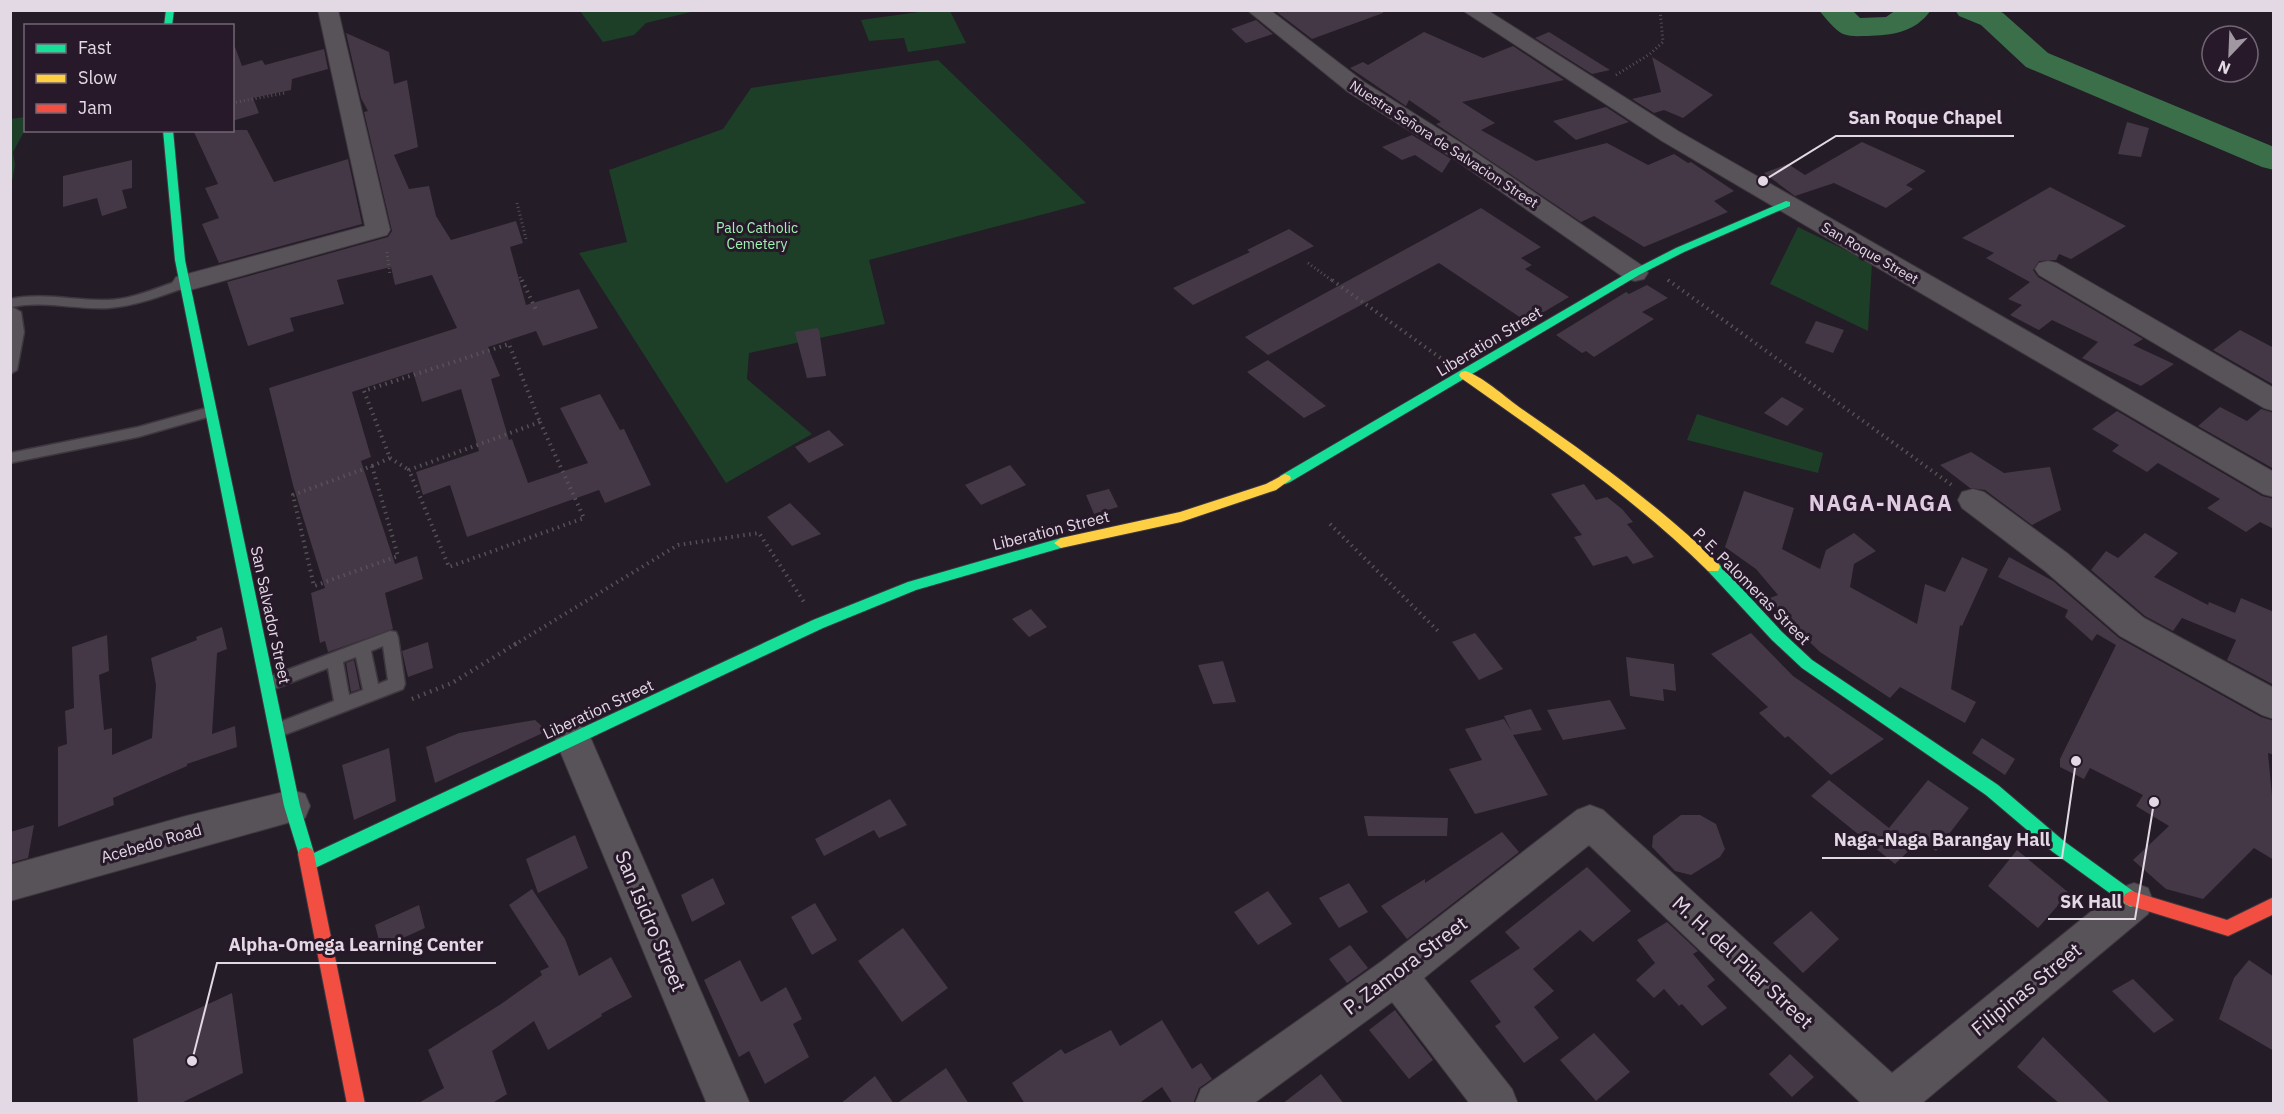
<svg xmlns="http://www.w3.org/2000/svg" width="2284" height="1114" viewBox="0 0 2284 1114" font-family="'IBM Plex Sans',sans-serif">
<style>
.green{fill:#1d3f28}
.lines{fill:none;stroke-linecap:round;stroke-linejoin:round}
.river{fill:#3b6f49;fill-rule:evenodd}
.building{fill:#443846}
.lane-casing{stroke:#3e3740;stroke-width:3}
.street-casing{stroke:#3e3740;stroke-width:2}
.fast-casing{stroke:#3e3740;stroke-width:2}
.slow-casing{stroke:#3e3740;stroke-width:2}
.jam-casing{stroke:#3e3740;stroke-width:2}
.path-far2{stroke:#565157;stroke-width:3;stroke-dasharray:1 3;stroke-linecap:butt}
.path-far1{stroke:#565157;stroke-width:4;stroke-dasharray:1.5 4.5;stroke-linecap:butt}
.path{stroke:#565157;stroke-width:4.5;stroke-dasharray:1.5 5;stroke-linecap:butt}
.lane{fill:#585259;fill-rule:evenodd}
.street{fill:#585259;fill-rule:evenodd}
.fast{fill:#16e098;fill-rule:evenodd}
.slow{fill:#ffcf43;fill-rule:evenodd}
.jam{fill:#f24e42;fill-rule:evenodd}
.labels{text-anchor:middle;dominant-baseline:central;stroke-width:6;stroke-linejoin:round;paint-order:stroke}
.far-street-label{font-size:14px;fill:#e3d9e4;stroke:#271929}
.far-park-label{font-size:14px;fill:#9ef3b1;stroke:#271929}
.street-label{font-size:16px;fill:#e3d9e4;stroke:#271929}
.near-street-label{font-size:20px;fill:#e3d9e4;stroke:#271929}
.district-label{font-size:22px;font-weight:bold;letter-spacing:1.5px;fill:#dfcbe1;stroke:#271929}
.leader{fill:none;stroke:#e3d9e4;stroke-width:2}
.callout-dot{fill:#e3d9e4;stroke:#271929;stroke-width:2}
.callout-label{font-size:18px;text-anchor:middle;font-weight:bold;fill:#e3d9e4;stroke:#271929;stroke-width:6;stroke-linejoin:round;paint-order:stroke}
</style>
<rect width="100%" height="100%" fill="#241c26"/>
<path class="green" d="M580,11H695L646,23L634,35L603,42Z
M926,11H950L966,43L908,52L904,38L869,41L861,20Z
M938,60L1086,203L869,260L885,324L749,353L747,379L812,434L726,483L579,253L627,242L609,170L723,129L751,88Z
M25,117V130L13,152L15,165L11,187V119Z
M1798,227L1872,263L1868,331L1770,284Z
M1697,414L1823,453L1818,473L1687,440Z"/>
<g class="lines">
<path class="river" d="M1819,10H1852L1860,18L1886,17L1896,10H1931C1915,33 1892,35 1867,36C1859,36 1851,37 1843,34C1835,30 1825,18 1819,10Z
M1955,10H1997L2003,13L2048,53L2274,147V170L2262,167L2026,67L1981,25L1959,16Z"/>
</g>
<path class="building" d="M1274,10H1383V13L1312,39Z
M1256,20L1273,34L1246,43L1231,29Z
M1424,32L1483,58L1513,46L1564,80L1462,102L1495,123L1481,130L1536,161L1607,143L1648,165L1674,154L1688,163L1691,162L1734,191L1714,201L1728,212L1644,247L1594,216L1581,222L1436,124L1441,122L1409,100L1406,106L1350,68L1363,62L1368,65Z
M1549,32L1610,70L1592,74L1535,38Z
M346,33L389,52L394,84L407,80L418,147L394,155L409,189L429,186L436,216L451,240L516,221L523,243L510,247L526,305L579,289L598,328L543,346L536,331L488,347L500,376L491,379L509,440L512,439L528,483L588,463L560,408L600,394L620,430L624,429L651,485L605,503L599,490L467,537L450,485L423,495L416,472L479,451L461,389L422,402L413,372L352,392L371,457L361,461L395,564L417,556L423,579L385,593L393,629L328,652L325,641L320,643L311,593L325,588L293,485L269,388L457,328L432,275L395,285L391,267L337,280L344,304L290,318L294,331L248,346L227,282L388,237L392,231L364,112L368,111L361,98Z
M235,47L242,66L262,60L265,65L324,49L328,69L292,79L291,90L253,98L259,113L232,121V48Z
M1652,57L1713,95L1683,118L1664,110L1654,113L1632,99L1661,92Z
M1606,107L1629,122L1576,140L1553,121Z
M2127,122L2149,128L2141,157L2118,154Z
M193,130H247L274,182L348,159L362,224L219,263L202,224L219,218L205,188L218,184Z
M1412,135L1451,159L1442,173L1415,155L1402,160L1382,147Z
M1862,142L1926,171L1906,185L1913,189L1886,208L1834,183L1795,196L1764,173L1788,164L1805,175Z
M132,160V188L122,190L127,208L102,216L97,198L63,207V176Z
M2050,187L2126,226L2071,259L2059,254L2056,260L2039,261L2033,270L2038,277L2143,339L2133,345L2174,364L2141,386L2082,358L2098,342L2052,320L2039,330L2010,315L2022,305L2008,299L2030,282L1986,258L1994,253L1962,238Z
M1481,208L1541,247L1521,258L1532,265L1525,269L1569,297L1532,319L1529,316L1524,320L1439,263L1268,355L1245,337Z
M1289,229L1314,246L1193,305L1173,288L1250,252L1247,250Z
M1647,285L1668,298L1642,312L1654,319L1594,357L1586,351L1582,353L1556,335L1626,292L1629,294Z
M1816,321L1844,330L1833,353L1805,343Z
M817,328L819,330L826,376L807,378L795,332Z
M2240,330L2274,348V385L2213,350Z
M1268,360L1326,406L1304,418L1247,372Z
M1782,397L1804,409L1787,426L1764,413Z
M2220,407L2247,421L2261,409L2274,413V469L2198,426Z
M2117,411L2262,496L2274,499V529L2260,522L2246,532L2207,508L2220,499L2158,463L2147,472L2112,451L2119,445L2092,429Z
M829,430L844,445L809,463L795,447Z
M1971,452L2004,473L2050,467L2061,510L2032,525L1985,490L1970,488L1940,465Z
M1010,465L1026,485L981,505L965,485Z
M1584,484L1596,500L1607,497L1622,509L1633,522L1627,524L1654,557L1633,564L1627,556L1593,566L1574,537L1582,535L1551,494Z
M1109,489L1118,507L1094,514L1086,495Z
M1744,491L1794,508L1782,549L1820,569L1826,550L1854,533L1876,551L1854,564L1850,587L1917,624L1925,584L1945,592L1962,557L1988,569L1962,626L1960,625L1951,689L1976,702L1965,723L1900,687L1890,698L1820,652L1791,624L1767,599L1778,595L1756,569L1725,547Z
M790,503L821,534L792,546L767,517Z
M2145,533L2178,553L2154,577L2208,605L2209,602L2235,613L2241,598L2274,612V685L2227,660L2236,640L2182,618L2173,631L2145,616L2091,570L2106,551L2118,558Z
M2009,557L2053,581L2119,638L2261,717L2274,721V755L2268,753L2274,817V860L2254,848L2203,899L2166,889L2133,860L2169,826L2136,806L2143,795L2090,768L2084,779L2060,767V759L2116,645L2097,634L2092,641L2065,617L2068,610L1998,577Z
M1031,609L1047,627L1029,637L1012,619Z
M222,627L227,649L217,653L212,734L235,726L237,747L187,764V766L113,798L114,805L58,827V747L67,744L65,711L74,708L72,647L107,635L109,671L99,675L104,730L112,728V755L152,738L156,685L151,658L197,640L196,637Z
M1475,633L1503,669L1479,680L1452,642Z
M1751,633L1793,676L1884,739L1831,775L1788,736L1785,738L1759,713L1768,707L1711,654Z
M428,642L433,668L408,677L402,651Z
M1626,657L1674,664L1676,691L1663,689L1664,701L1630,696Z
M354,660L360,689L351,692L346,663Z
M1223,661L1236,702L1213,704L1198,665Z
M1610,700L1626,729L1563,740L1547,710Z
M1531,709L1542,730L1513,735L1548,795L1475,814L1449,769L1482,760L1465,729L1504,719L1512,732L1504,716Z
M535,720L547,731L435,783L426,747L459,733Z
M1982,738L2015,759L2005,775L1972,753Z
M389,748L396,801L354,820L342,765Z
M1829,780L1889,828L1928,780L1969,808L1936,851L1920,840L1895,864L1811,796Z
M890,799L907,825L879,838L874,830L824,856L815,839Z
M1681,815H1700L1716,824L1725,849L1720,857L1691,875L1675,871L1652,847L1653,836Z
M1364,816L1448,818L1447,836H1368Z
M34,825L28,858L10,863V832Z
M1502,832L1519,852L1407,939L1381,906L1425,879V883Z
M575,835L588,868L538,893L526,859Z
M2017,850L2069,893L2038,928L1988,886Z
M1587,867L1631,911L1593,942L1580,930L1533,969L1554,991L1534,1007L1559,1038L1524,1063L1495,1026L1501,1022L1470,981L1520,948L1505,932Z
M713,878L725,904L692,922L681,895Z
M1349,883L1368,912L1339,928L1319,898Z
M532,889L565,939L579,976L611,957L632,997L601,1014L602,1016L548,1050L534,1021L492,1051L507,1094L491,1104H417L444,1088L428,1050L501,1004L542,975L540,971L549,967L509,905Z
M1268,891L1292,924L1258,945L1234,912Z
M815,903L837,940L812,955L791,917Z
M419,905L425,928L381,948L375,925Z
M1811,911L1839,939L1803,973L1773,943Z
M1667,922L1698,951L1693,954L1715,980L1707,986L1727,1008L1702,1026L1682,1004L1679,1006L1664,989L1654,998L1636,980L1655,963L1637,940Z
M903,928L948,988L902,1022L858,961Z
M1350,945L1368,968L1347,983L1329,959Z
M740,960L761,1002L786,987L802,1019L793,1024L809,1057L765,1084L749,1051L739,1057L704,980Z
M2249,960L2274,977V1051L2219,1019L2234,978Z
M2133,979L2174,1020L2154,1033L2112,991Z
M232,993L243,1073L179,1104H138L133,1039Z
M1395,1010L1433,1060L1409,1079L1369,1030Z
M1162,1020L1192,1069L1201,1063L1212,1079L1199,1088L1193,1104H1173L1162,1087L1138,1104H1025L1012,1083L1061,1049L1065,1054L1111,1030L1120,1046Z
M1594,1033L1630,1072L1596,1101L1560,1060Z
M2043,1037L2111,1104H2060L2017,1067Z
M1790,1054L1814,1077L1792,1097L1769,1074Z
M946,1068L969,1104H896Z
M1321,1074L1344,1104H1282Z
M875,1076L894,1104H840Z"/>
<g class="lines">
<g class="lane-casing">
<path id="lane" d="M185,279L191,283L189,286C163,295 137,306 109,308C76,310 45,300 12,307L21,312L24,332L17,370L10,374V299C43,292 75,301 108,300C136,299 159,286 185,279Z
M210,407L215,409L217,412L215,415L138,437L10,463V453L138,427Z
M390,631L396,632L398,637L405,684L403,689L284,735L278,737L272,735L270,730L272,725L334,701L328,668L269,691L263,689L261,684L263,679ZM383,646L388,680L378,684L371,651ZM356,657L363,690L349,695L343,662Z"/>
</g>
<g class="street-casing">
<path id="street" d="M318,10H338L390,230L387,235L194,289L185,291L176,289L172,283L176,277L365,226Z
M1247,10H1270L1364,82L1466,146L1644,267L1648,273L1644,279L1635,281L1626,279L1450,156L1348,92Z
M1462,10H1487L1678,131L2274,472V497L2263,494L1662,141Z
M2048,261L2057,263L2274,388V411L2264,408L2039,275L2035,269L2039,263Z
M1973,489L1984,492L2067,553L2144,618L2274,688V719L2262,715L2120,636L2045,571L1962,508L1958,500L1962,492Z
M573,724L585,728L591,739L750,1104H707L555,739L561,728Z
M292,790L305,794L310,806L305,818L10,901V865L186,816Z
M1590,805L1603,810L1892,1073L2120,888L2134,883L2148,888L2153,901L2148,914L1921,1104H1862L1589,845L1424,978L1512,1089L1518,1104H1470L1392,1002L1253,1104H1195L1201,1089L1382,961L1577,810Z"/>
</g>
<g class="fast-casing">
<path id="fast" d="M166,10H174L172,26H164Z
M163,130H173L185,260L300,806L314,853L813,620L908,582L1061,538L1068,543L1061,548L916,590L823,628L315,868L309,870L303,868L284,806L175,260Z
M1786,201L1790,202V206L1684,252L1639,275L1290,482L1285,484L1279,479L1280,476L1631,271L1676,248Z
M1713,562L1718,563L1782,632L1812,660L1998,785L2065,842L2137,894L2139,899L2137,904L2131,907L2125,904L2053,852L1986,795L1802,668L1772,640L1708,571L1706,567L1708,563Z"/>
</g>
<g class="slow-casing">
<path id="slow" d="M1465,371C1482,376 1504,396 1519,407C1589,455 1657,504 1718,563L1720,567L1718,571H1708C1633,497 1547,439 1461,378L1459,375L1461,372Z
M1285,474L1290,476L1291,479L1276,490L1181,522L1061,548L1054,543L1061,538L1180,512L1266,484Z"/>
</g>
<g class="jam-casing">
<path id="jam" d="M306,847L312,849L314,854L365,1104H347L298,854L300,849Z
M2131,891L2227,920L2274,897V914L2228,936L2125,904L2123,899L2125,894Z"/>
</g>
<path class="path-far2" d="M1616,75L1650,54L1663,42L1660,10
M232,103L285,93
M517,203L526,239
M387,252L390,275
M1308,263L1334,282
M520,277L522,282
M1668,280L1670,282"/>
<path class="path-far1" d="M522,280L537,312
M1332,280L1442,359
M1668,280L1953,486
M540,422L584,518L449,567L409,470Z
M390,458L409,470
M372,466L398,556L314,586L293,495Z
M372,466L390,458L364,391L509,344L540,422
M1330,524L1439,632
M514,645L678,545L759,533L804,602"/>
<path class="path" d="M412,699L452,683L517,643"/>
<use href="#lane" class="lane"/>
<use href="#street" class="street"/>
<use href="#fast" class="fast"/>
<use href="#slow" class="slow"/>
<use href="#jam" class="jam"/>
</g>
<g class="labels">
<g class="far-street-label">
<text transform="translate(1444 144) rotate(33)">Nuestra Señora de Salvacion Street</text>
<text transform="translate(1870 253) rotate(30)">San Roque Street</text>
</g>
<g class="far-park-label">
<text x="757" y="228">Palo Catholic<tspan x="757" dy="16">Cemetery</tspan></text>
</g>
<g class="street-label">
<text transform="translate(1489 341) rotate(-31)">Liberation Street</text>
<text transform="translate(1051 530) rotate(-14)">Liberation Street</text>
<text transform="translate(1752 586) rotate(45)">P. E. Palomeras Street</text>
<text transform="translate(271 615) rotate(78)">San Salvador Street</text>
<text transform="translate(598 709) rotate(-25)">Liberation Street</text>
<text transform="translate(151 843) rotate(-16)">Acebedo Road</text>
</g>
<g class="near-street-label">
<text transform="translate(651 921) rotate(67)">San Isidro Street</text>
<text transform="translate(1743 962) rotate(43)">M. H. del Pilar Street</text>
<text transform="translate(1405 965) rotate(-37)">P. Zamora Street</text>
<text transform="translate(2026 989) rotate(-39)">Filipinas Street</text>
</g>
<g class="district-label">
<text x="1881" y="502">NAGA-NAGA</text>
</g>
</g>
<path class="leader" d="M1763 181L1836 136H2014M2076 761L2062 858H1822M2154 802L2135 919H2048M192 1061L217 963H496"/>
<g class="callout-dot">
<circle cx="1763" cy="181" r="6"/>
<circle cx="2076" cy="761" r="6"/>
<circle cx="2154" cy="802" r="6"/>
<circle cx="192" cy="1061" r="6"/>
</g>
<g class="callout-label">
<text x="1925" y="124">San Roque Chapel</text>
<text x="1942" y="846">Naga-Naga Barangay Hall</text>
<text x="2091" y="908">SK Hall</text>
<text x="356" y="951">Alpha-Omega Learning Center</text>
</g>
<rect width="2284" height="1114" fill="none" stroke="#e3d9e4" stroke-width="24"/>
<rect x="24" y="24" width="210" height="108" fill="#271929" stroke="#726674" stroke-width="1.5"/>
<rect x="36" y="44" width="30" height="9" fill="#16e098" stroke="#726674" stroke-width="1.5"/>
<text x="78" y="54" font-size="18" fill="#e3d9e4">Fast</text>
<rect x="36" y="74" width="30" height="9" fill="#ffcf43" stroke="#726674" stroke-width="1.5"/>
<text x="78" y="84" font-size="18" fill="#e3d9e4">Slow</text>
<rect x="36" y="104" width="30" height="9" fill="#f24e42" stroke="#726674" stroke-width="1.5"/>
<text x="78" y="114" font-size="18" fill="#e3d9e4">Jam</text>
<g transform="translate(2230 54) rotate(203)"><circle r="28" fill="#271929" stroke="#726674" stroke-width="1.5"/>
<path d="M0-4.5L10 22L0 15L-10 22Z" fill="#a097a2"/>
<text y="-9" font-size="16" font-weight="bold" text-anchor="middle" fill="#e3d9e4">N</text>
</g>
</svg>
